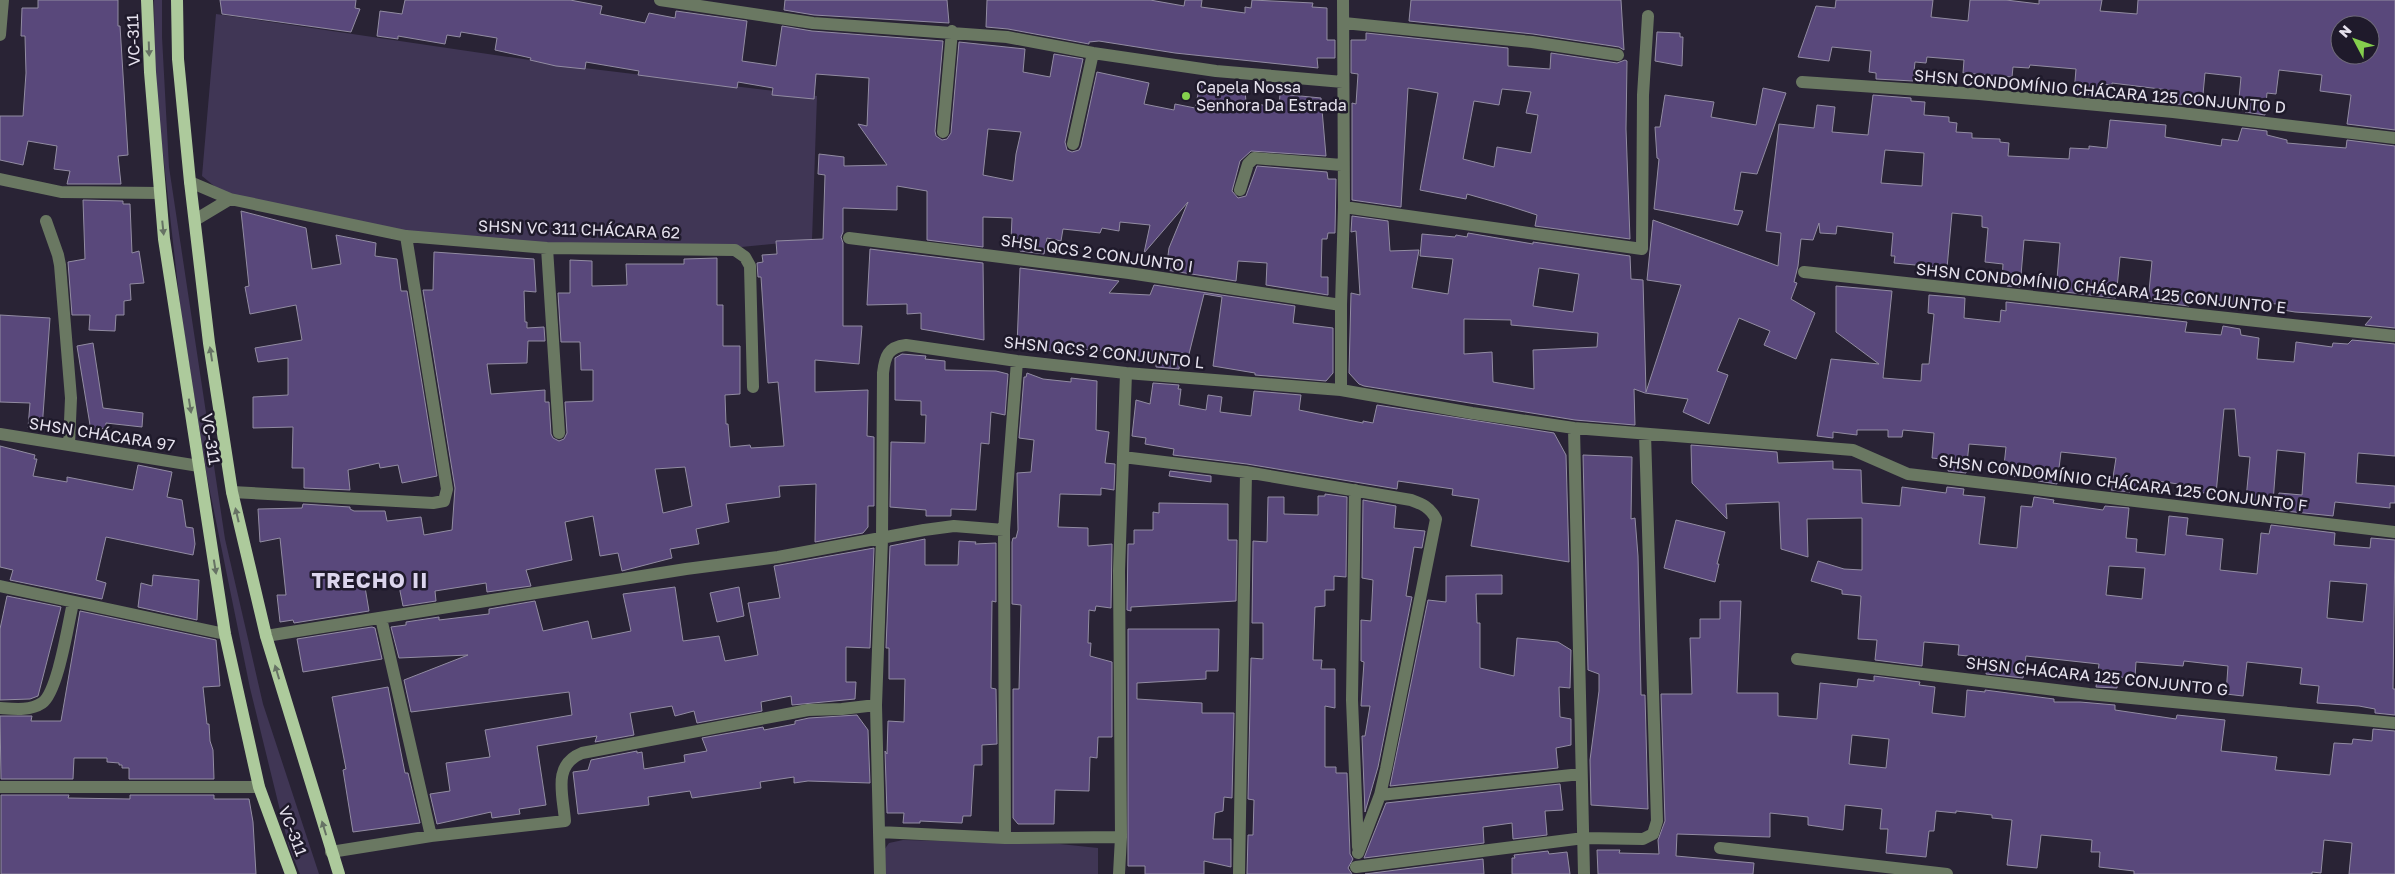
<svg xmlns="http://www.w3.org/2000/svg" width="2395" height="874" viewBox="0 0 2395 874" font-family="'Golos Text',sans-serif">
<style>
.green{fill:#403655}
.building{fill:#59487b;stroke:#928ca2;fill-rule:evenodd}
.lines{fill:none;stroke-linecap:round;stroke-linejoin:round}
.minor{stroke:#6a7862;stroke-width:12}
.major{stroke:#adca9c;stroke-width:12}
.oneway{fill:#667264}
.poi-dot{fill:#84cf4d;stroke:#1f1a2b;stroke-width:2}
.labels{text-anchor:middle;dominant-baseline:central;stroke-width:5;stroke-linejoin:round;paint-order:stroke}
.street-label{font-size:16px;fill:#e6e2ee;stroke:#1f1a2b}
.poi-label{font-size:16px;fill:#e6e2ee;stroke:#1f1a2b;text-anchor:start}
.district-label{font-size:21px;font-weight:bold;letter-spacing:1px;fill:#dcd5ed;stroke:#1f1a2b}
</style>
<rect width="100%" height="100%" fill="#292335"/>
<path class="green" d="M154,0H162V37L169,167L225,539L263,704L319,874H300L289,847L250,688L207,477L181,313L155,83Z
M216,14L584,68L817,96L812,240L721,249L547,248L406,236L230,199L202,176Z
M903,840L1060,844L1098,848V874H882V853L889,843Z"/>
<path class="building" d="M38,0H118V26H120L128,155L118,156L121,184H67L70,171L54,169L57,146L28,141L23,165L0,160V116H23L26,73L25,36H21L22,8H38Z
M220,0H356L355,8L360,9L351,32L222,14Z
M405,0H570L602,6L600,14L645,23L649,13L675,18L676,11L747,21L742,61L776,66L782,26L812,31L943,41L935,131L936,136L942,140L947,139L951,133L959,42L1025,49L1023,72L1050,77L1054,54L1083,59L1065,142L1067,150L1072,152L1079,150L1081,146L1097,72L1149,83L1144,104L1174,110L1175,104L1195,108L1200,85L1245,90L1246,102L1279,108L1280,94L1321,98L1326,156L1251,151L1240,161L1232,191L1238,198L1246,196L1257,166L1327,172L1328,179H1336L1335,233H1328L1327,239H1322L1321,277H1328V295L1266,285L1267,263L1238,261L1236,281L1166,270L1169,248L1188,202L1144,253L1150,225L1120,222L1119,231L1102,228L1100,233L1063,229L1061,241L1047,238L1044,254L1020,251V242L1011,241L1012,218L983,217V247L927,240V191L897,186V210L843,208V232L841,237L843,243V326H862L859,364L815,360V392L868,390L867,436L874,437V506H868V527L863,533L815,542L816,484L779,486L780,497L726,504L729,522L696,529L699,544L670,549L672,558L622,571L618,553L600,556L593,516L565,522L572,560L526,570L531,586L487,592L486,583L435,591L436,601L403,606L398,581L365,587L369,611L294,623L293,620L280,622L277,595H286L280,538L260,542L258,509L302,508L303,504L350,507V509L354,511H385L387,521L421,517L424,535L452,530L455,488L423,290H433L434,252L534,259L536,292L524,291L525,322H527V328L544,327L545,341H528L527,363L487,364L491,394L545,390V402H549L551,434L553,438L559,441L564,439L567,433L565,402L593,401V370H581L580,342H561L558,293H570V260L592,261V286L627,285L626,264H684V259L717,258V305H723V346H740V394L725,395L726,424H728L730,447L750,445L751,448L784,446L778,382L768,383L761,277H758L757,263L763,262L762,255L777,254L776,241L823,239L825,175L818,174L819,154L844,157V166L887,165L858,124L867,126L869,78L816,74L814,99L772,95L773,88L738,82L737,88L638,75L639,71L586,62L585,69L556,66L530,60L531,58L495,50L497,38L461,32L460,37L447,35L445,44L398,36V39L377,36L380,11L402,14ZM988,129L1021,132L1016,154L1013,181L983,175ZM685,467L692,506L663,513L655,469Z
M785,0H947L949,23L814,15L784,10Z
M987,0H1150L1184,6L1185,0H1202L1201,7L1245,13V7L1251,8L1252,0L1313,3L1312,7L1327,8V40H1335V58H1317L1318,68L1175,53L1099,41L1089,42V44L1008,29L986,27Z
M1411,0H1621L1624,50L1619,47L1533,34L1409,21Z
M1836,0H1933L1931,17L1968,21L1970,0H2006L2039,4V0H2102L2100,11L2137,14L2138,0H2395V130L2347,124L2351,95L2320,91L2322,75L2279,70L2276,94L2267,93L2265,115L2245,112L2246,110L2238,109L2241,77L2205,73L2202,105L2172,104L2165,103L2168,90L2112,83V85L2102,84L2101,96L2074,93L2076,69L2030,65L2029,68L2013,67L2012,77L1963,73L1964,60L1927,57L1926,63L1915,62L1913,81L1876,79V73L1869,72L1871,51L1832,47L1829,61L1798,57L1816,6L1835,8ZM2340,25H2370V55H2340Z
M1657,32L1680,33V37H1683L1682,66L1655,61Z
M1366,33L1508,48V66L1550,69L1551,53L1617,63L1625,60L1627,61L1626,129L1630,239L1535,226L1537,215L1506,205L1467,194L1466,199L1420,190L1438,93L1408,88L1401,207L1352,200V103L1356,104L1358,74L1351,73V40H1366ZM1502,89L1531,92L1526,113L1538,115L1531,153L1497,147L1494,167L1463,159L1474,101L1499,105Z
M1763,88L1786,93L1757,174L1741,172L1734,210L1743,211L1738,225L1654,209L1659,159L1657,158L1655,127H1660L1665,95L1714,102L1711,117L1756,125Z
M1873,95L1911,98V101L1925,102L1924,115L1949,117V122L1957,123L1956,132L1972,133V138L2000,139V142L2009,143L2008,156L2069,159L2070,148L2089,149V146L2107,148L2110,120L2166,125L2165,137L2221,146L2222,139L2238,141L2242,128L2267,131V135L2287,140V143L2346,148L2347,140L2395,146V328L2365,325L2372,317L2295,312L2277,309V304L2241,301L2240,305L2190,299L2189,306L2148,301L2152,261L2120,257L2116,298L2056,291L2060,243L2024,240L2020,287L2007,286V281L2002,280L2003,264L1985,262L1988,228L1982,227V216L1952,213L1947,268L1894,263L1895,256H1891L1893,233L1837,226L1836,234L1820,233L1819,223L1813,240L1801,239L1798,266L1794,282L1797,283L1791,299L1815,313L1796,359L1764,345L1770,331L1739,318L1717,371L1728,375L1709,424L1683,412L1688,399L1645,393L1634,389L1635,425L1575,420L1364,386L1359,384L1349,373L1351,293L1360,295L1356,231L1351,232L1352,216L1388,221L1390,251L1419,250L1412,288L1448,294L1453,259L1420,256L1422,234L1455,237L1456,235L1467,237L1468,233L1533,244V242L1630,256L1631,279L1643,280L1646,392L1681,285L1647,280L1653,220L1778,266L1781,233L1766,231L1779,124L1814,128L1817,105L1835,107L1832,132L1868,135ZM1885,150L1924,153L1922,186L1881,183ZM1539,268L1579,274L1573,312L1533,306ZM1464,319L1511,320V325L1598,333L1597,347L1533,350L1534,389L1493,382L1492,352L1464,354Z
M83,200L123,201V204H130L132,253L139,251L144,283L130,284L131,300L124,301V315H116L115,331L89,330L90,315H72L68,262L85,259Z
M241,211L306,228L312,269L341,264L336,235L376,243L375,256L397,259L401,291H407L437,476L402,483L398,465L380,468L379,463L348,470L350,490L304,488V468H292L293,427L253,428V397L288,395V358L258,362L255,348L302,340L296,305L250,314L245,287L249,286Z
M870,249L983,263L984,340L921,329V313L907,314V304L867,305Z
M1020,268L1119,281L1109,293L1150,295L1154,285L1295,306L1293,323L1333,328V373L1326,381L1255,375V373L1213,366L1222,297L1204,294L1189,354L1181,353L1179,369L1156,367V364L1117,358L1116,352L1068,348V353L1017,346Z
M1836,286L1892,291L1883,378L1921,381L1922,364H1929L1934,314L1928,313L1929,295L1965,298L1964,318L2000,322L2001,310L2006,311V302L2187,322L2185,332L2221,335L2223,326L2240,329L2241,335L2259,338L2257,359L2294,362L2296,342L2332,347L2333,343L2348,344L2352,340L2395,344V456L2358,453L2356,483L2395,486V503H2390V508L2335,502L2333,516L2275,510L2279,493L2302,495L2305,453L2277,450L2273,502L2246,499L2250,457L2239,456L2235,409H2224L2216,494L2184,491L2185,485L2151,480L2150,487H2144V490L2130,489V492L2111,490L2116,458L2061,452L2057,484L2038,481L2039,479L2003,475L2006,447L1969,444L1966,473L1948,471L1950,460L1932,458L1934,433L1903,430L1902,437H1888V430H1857V435L1833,432V438L1817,436L1831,359L1879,364L1836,332Z
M0,315L50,318L42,429L28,428L30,403L0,402Z
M93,343L103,408L143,413L142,427L106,423V428L91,431L77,346Z
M902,354L926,356L925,359L945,361V370L996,371L1008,374L1005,415L991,412L989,444L981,443L976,510L951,509V516H926V510L890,507L891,442L925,443L926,415H921V401L895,400V358Z
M1027,373L1043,379L1071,382V378L1097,381L1096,430L1109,432L1105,463L1115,464L1114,490L1101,488V495L1060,494L1058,527L1088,528V546L1112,544L1111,608L1096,606L1095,611L1089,610L1088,643H1091L1090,656L1112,662V737H1098L1097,758L1090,757L1089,791L1055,790L1054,824H1018L1013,818V689H1019L1021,605L1012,604V542L1013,538H1016L1018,530L1017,473L1031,472L1034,440L1019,438L1024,377H1026Z
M1153,383L1179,385L1178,389H1181L1179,405L1206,410L1208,395L1222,397L1220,412L1251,416L1254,391L1301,395L1299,410L1363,423V421L1373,423L1377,405L1554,433L1566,455L1569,562L1471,546L1479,499L1452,495L1453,489L1398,481L1397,489L1247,464L1173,455L1174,449L1145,444L1146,438L1132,436L1136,400L1150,404Z
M1691,445L1777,452L1778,463L1833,461V469L1861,470L1862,503L1900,506L1902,487L1946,493L1947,487L1964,489L1963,495L1985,497L1979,544L2017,548L2021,506L2032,507L2034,497L2054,500L2053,503L2103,510L2105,506L2129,508L2126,538L2137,539L2136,552L2165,555L2169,516L2188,518L2186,535L2223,539L2220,570L2257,574L2261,533L2269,534L2271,525L2335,533L2334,545L2370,548L2371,538L2395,540L2393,689H2395V715L2375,713V709L2359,706L2317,703L2319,686L2300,684L2302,668L2247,662L2243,696L2226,694L2228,666L2184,661L2183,666L2136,662L2135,678L2118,677L2117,688L2096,687L2099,664L2026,656L2023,678L1986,674L1988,658L1958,655L1959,645L1924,642L1922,666L1875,660L1877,640L1858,639L1861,596L1842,594V590L1811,581L1818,561L1844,569L1862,570V518L1807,519L1808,557L1781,549L1779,502L1726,504L1727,519L1692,483ZM2109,566L2145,568L2142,599L2106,595ZM2330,581L2367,584L2363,622L2327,618Z
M0,446L35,455L34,459H37L33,476L67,482V477L133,490L138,465L172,472L167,497L182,500L186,527L193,528L195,544L193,555L106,537L96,580L106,583L102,599L10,580L13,570L0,567Z
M1583,455L1632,457L1631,519L1635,518L1638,556L1641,695H1645L1648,809L1591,805L1590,760L1599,691V674L1588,670Z
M1170,471L1211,476V482L1169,476Z
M1325,494L1347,497L1346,577L1334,576V590H1325V606L1315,607L1313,660H1322L1321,669H1335V708L1325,706V767H1336V773H1347L1350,854L1353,859L1348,868L1352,874H1247L1248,835H1253L1254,800L1248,799L1251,658L1263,659V623H1252L1253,541L1267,542L1268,497H1284V514L1318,515V496H1325Z
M1363,500L1396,506L1394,528L1425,531L1422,548L1414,547L1406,596L1412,597L1378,767L1365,812L1362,736H1365L1370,706H1361L1364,662L1361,661V620L1371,621L1373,580L1362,578Z
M1159,503L1228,504V540H1237L1236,601L1131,607V611L1127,610L1128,544H1134V530H1153V512L1159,513Z
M1676,520L1725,532L1717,564H1719L1715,582L1664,568Z
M925,539V565H958L959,541L976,542L975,544L996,543V602L992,601L991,688L996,689L997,744L982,745V765H974L971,816H963L962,823L920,821V823H903L904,813H887L885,751L887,754L888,721L904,722L905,679H889V648H886L890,546Z
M874,548L870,648L846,647V682H856L855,699L792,705L791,696L761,702L762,711L697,723L694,711L675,716L672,706L630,713L634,735L595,742L597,736L537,746L546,805L519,809L520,814L492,818L491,812L437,824L430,794L450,791L446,763L490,757L485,730L572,715L569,692L411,712L404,680L468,655L399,658L391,627L406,625V622L439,617V620L489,614V609L535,601L543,631L588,621L592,639L631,631L623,594L675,587L683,641L719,636L725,661L758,655L748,603L780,598L774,566Z
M153,575L199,580L197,620L138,607L141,583L152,586Z
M1502,575V594H1476L1477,623H1480V668L1514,676L1517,638L1558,642L1571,650L1570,688L1559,687L1560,717L1571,719V745L1556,748L1558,768L1390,786L1428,600L1446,602V576Z
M739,587L744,616L717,622L710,593Z
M7,596L61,607L38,696L30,699L0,700V629Z
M1720,601H1741L1737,693H1778V716L1817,719L1820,683L1857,687L1858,679L1874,681V676L1920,682L1919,685L1935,687L1932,713L1965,717L1967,690L1985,692V690L2054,699V702H2080L2115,705V710L2176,719L2177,715L2225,720L2221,751L2277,757L2275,770L2330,775L2334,743L2352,744L2353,739L2372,741L2373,729L2395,731V874H2349L2352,843L2324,840L2321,873L2312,872V874H2134V871L2099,867L2100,852H2091L2092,840L2041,835L2037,868L2007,865L2012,820L1992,818V815L1956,811V813L1936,811L1934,831H1929L1926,857L1886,853L1888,829H1880L1882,809L1845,805L1843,830L1808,825V817L1770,813V837L1677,834L1676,856L1754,863L1753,874H1598L1597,850H1620L1619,853L1659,854L1658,840L1665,821L1661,694H1692L1690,638H1700V619H1720ZM1852,735L1889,739L1886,768L1849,764Z
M80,611L216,640L220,686L203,687L207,724H209L210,741L213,750L214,779H129V768H122V765H119V763L107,762V758H74L73,779H1L0,716H32L31,721H61Z
M372,627L375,628L382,659L303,672L297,639Z
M1128,629H1219L1218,671H1206V679L1137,683V699L1202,703V713H1234L1232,798L1224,797L1223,811L1215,813L1213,839H1231V867L1204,861V874H1145V866H1128Z
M388,687L405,773H408L420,823L353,832L343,770L346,769L332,697Z
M857,715L868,730L870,783L808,781L794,783V777L760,782L761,788L692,798L690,791L648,797L649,805L578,814L573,772L588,770L591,760L637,751V753L642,752L644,769L685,762L684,755L707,751L702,738L763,727L764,730L795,724V721L809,718Z
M1560,784L1563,810L1545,811L1547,835L1513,839L1512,823L1483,827L1484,843L1364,858L1386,803Z
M1,795H69L68,798L130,799V795H214V799H249L253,822L256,874H1Z
M1548,851L1549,854L1567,852L1570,874H1512V858H1515L1514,855Z
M1483,859L1484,874H1365Z"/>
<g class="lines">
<path class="minor" d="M660,0L813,23L1007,37L1093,53L1216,71L1343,82
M1344,23L1532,42L1618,55
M0,35L3,0
M1802,82L1979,94L2173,112L2395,138
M943,132L952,31
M1073,144L1093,53
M0,179L61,192L160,193
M190,182L230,199L406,236L547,248L735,250L745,257L750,266L753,387
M1240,190L1248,164L1254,158L1342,165
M1344,207L1642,249L1643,95L1648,16
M195,220L230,199
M46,221L58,255L60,265L71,398L69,445
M849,238L1129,273L1341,305
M547,248L559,433
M1804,272L2395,336
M1341,390V305L1344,207L1343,0
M1574,428L1584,874
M0,434L199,466
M1123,457L1246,472L1239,874
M1246,472L1411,500C1422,504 1430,507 1436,519L1386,769L1380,795L1358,853
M1355,490L1352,700L1358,847
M232,492L433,503L444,501L447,489L406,236
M0,586L225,634
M381,618L431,836
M266,636L686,569L778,557L924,530L954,526L1004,530
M1797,659L2089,694L2395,723
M0,708C14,709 30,711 42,703C58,692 68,624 73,603
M0,787H259
M1380,795L1581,774
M879,832L1005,838L1121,837
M1005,838L1004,530L1017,361
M1720,848L1947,874
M331,852L431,836L565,821C563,794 552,765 582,753L808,710L842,709L876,705
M1356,867L1584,838L1643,839L1653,834L1657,821L1645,434
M880,874L876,705L882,539L883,373C885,356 888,347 906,345L1017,361L1126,373L1341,390L1472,413L1574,428L1853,450L1908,474L2395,532
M1119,874L1121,837L1119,571L1126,373"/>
<path class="major" d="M147,0L150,72L164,239L225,634L259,787L291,874
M177,0L178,59L190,182L209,343L232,492L266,636L339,874"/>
</g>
<defs><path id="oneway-solid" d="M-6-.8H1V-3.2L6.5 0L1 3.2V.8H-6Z" transform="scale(1.25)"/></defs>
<g class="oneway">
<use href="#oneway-solid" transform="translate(149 49) rotate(88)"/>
<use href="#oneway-solid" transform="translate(163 228) rotate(84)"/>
<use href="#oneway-solid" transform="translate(211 354) rotate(-99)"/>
<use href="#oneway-solid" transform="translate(190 406) rotate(81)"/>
<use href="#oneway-solid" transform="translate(237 515) rotate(-103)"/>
<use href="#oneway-solid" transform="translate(215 567) rotate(81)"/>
<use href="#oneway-solid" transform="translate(277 672) rotate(-107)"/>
<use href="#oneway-solid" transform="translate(324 828) rotate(-107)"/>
</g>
<circle class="poi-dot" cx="1186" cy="96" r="5"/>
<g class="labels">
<g class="street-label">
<text transform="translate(133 40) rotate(-92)">VC-311</text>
<text transform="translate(2100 91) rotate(5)">SHSN CONDOMÍNIO CHÁCARA 125 CONJUNTO D</text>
<text transform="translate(579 229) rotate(2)">SHSN VC 311 CHÁCARA 62</text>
<text transform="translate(1097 253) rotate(8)">SHSL QCS 2 CONJUNTO I</text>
<text transform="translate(2101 288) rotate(6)">SHSN CONDOMÍNIO CHÁCARA 125 CONJUNTO E</text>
<text transform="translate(1104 352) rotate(6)">SHSN QCS 2 CONJUNTO L</text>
<text transform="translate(102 434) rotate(9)">SHSN CHÁCARA 97</text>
<text transform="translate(211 439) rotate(81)">VC-311</text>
<text transform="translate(2123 483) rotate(7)">SHSN CONDOMÍNIO CHÁCARA 125 CONJUNTO F</text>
<text transform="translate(2097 676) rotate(6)">SHSN CHÁCARA 125 CONJUNTO G</text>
<text transform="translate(293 831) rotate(69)">VC-311</text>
</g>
<g class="poi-label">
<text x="1196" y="87">Capela Nossa<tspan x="1196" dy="18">Senhora Da Estrada</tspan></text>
</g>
<g class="district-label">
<text x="370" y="580">TRECHO II</text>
</g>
</g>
<g transform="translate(2355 40) rotate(311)"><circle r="24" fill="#1f1a2b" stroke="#6f6a79"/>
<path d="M0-4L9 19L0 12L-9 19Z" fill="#84cf4d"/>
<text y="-8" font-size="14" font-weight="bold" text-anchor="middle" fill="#e6e2ee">N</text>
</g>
</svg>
